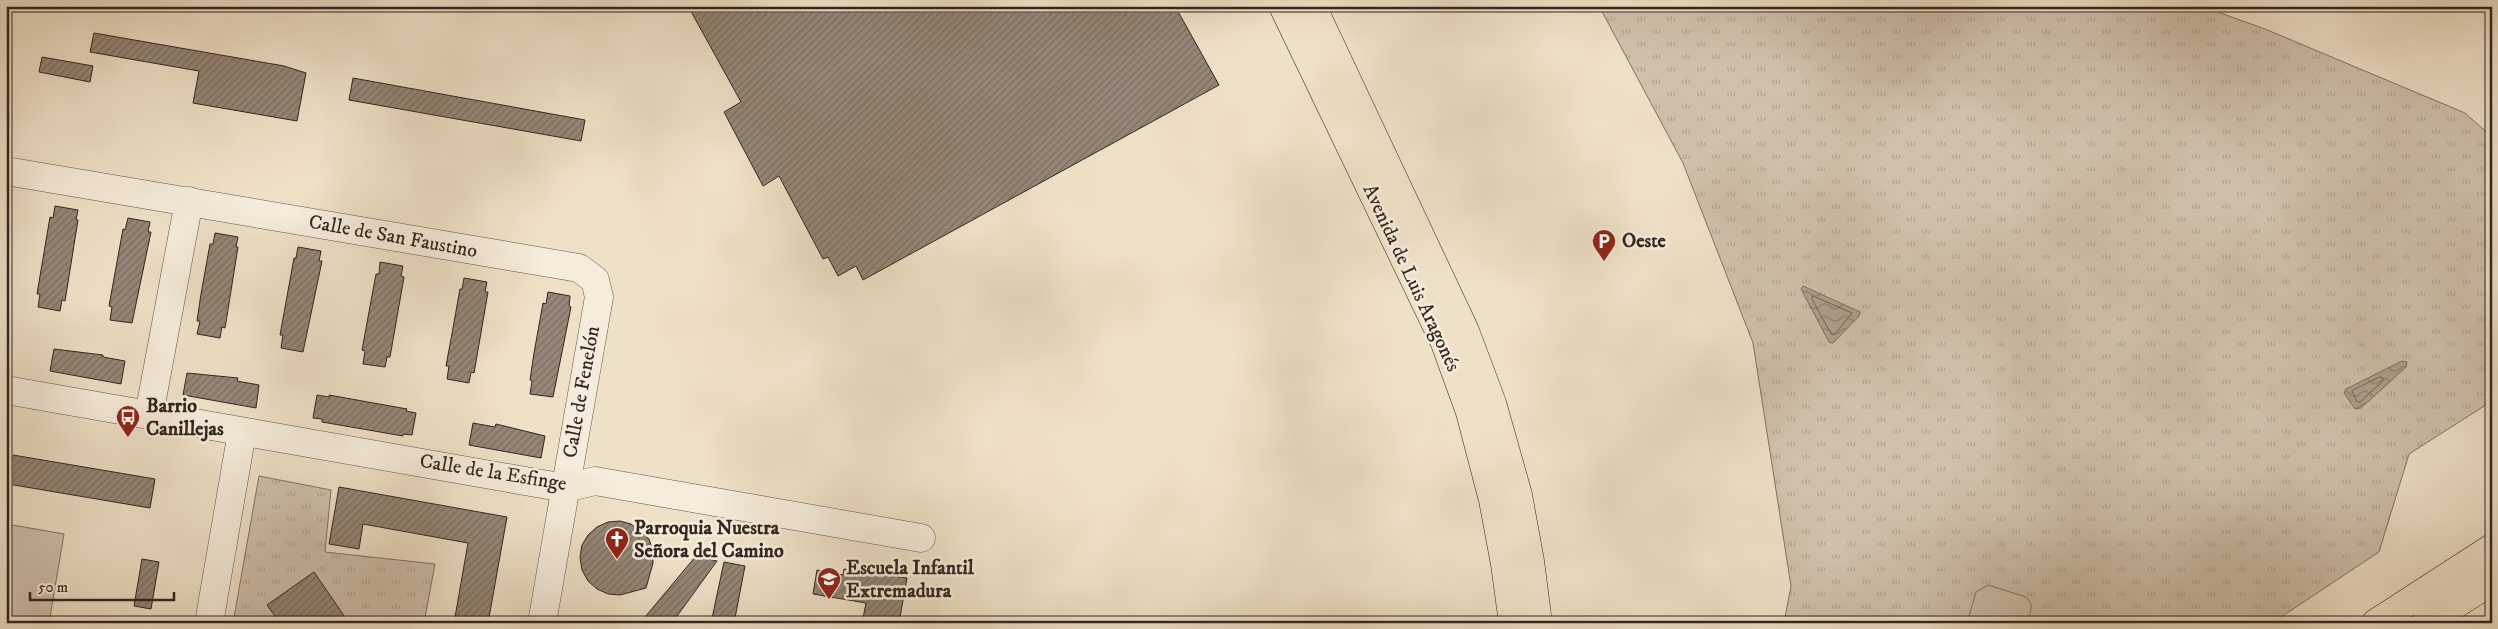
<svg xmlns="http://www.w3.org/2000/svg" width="2498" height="629" viewBox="0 0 2498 629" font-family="'IM FELL DW Pica',serif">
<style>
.park{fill:url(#park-tufts);stroke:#807466}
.pitch{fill:#cfc1ac;stroke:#807466}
.water{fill:url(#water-waves);stroke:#7d7063}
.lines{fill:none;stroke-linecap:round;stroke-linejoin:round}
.shore{stroke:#706458;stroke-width:1}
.building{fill:url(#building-hatch);stroke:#322621}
.minor-casing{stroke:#61554b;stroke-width:29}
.major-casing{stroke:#322621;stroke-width:29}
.minor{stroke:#f5ecdb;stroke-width:28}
.major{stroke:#efe1c8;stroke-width:28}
.labels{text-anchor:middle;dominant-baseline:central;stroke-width:5;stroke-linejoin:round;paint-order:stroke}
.street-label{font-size:20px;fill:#322621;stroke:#f5ecdb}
.poi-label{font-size:20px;font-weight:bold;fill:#322621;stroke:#f5ecdb;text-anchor:start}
</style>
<defs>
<pattern id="park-tufts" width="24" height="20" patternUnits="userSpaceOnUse" patternTransform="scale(1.25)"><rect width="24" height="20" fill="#cfc1ac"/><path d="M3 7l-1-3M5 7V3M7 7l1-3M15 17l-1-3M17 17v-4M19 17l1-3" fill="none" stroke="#b2a694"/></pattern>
<pattern id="water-waves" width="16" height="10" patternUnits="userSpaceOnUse" patternTransform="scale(1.25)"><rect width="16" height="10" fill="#afa18f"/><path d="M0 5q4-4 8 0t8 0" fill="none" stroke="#8f8374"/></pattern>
<pattern id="building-hatch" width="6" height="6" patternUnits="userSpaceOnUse" patternTransform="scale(1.25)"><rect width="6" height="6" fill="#948778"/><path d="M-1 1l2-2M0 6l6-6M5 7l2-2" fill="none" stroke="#796e62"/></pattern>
</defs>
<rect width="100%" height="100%" fill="#efe1c8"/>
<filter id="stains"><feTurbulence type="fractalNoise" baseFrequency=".004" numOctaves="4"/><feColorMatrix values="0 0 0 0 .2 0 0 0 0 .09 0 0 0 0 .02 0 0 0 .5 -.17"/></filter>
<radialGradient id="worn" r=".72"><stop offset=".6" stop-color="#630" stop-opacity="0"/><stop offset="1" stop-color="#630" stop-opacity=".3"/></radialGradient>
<path class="park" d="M1599,6H2201L2265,29L2465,113L2492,137V401L2409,454L2379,552L2272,623H1784L1791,586L1753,343L1683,163Z
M259,476L331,490L325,552L435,564L424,623H233Z"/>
<path class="pitch" d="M7,524L64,534L49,623H6Z
M1988,585L2026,597C2035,605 2030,612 2027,623H1967L1976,592Z"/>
<path class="water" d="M1803,286L1860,312L1859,316L1833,343L1829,342L1801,289Z
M2402,361L2407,362L2406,367L2361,408L2355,409L2344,393L2346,389Z"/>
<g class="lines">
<path class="shore" d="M1813,296L1852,313L1834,335L1831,334L1812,299Z
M2380,377L2383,378V381L2360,402H2357L2352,391Z"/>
</g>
<path class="building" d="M688,6H1175L1219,85L863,280L856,266L838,276L828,257L823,259L779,176L763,186L724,112L741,102Z
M94,33L284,66L306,73L297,121L193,103L199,71L90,52Z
M42,57L93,66L90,82L39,72Z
M353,78L585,120L581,141L349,100Z
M55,206L78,210L76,220H78L65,301L62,300L60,311L38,307L40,294H37L50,217L53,218Z
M128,218L150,222L148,232H151L132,323L110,320L112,307L109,306L123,229L125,230Z
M215,233L238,237L236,247H238L225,328L222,327L220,338L197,334L200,321H197L201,294L210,244H213Z
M298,247L321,251L319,261H322L303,352L281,348L283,335H280L294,258H296Z
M380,262L403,266L401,276L404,277L390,357H387L385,367L363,364L365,351L362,350L371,301L376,274H379Z
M464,278L487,282L485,292H488L474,373L471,372L469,383L447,379L449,366H446L451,339L460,289H462Z
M548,292L570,296L569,306L571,307L553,397L530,394L532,381L530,380L534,353L543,303L546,304Z
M54,349L103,355V357L125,361L121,384L50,371Z
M187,373L238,378L237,381L259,385L256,408L183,395Z
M317,395L329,397V395L407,409L406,411L416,413L412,435L403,434V436L322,422V419L313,418Z
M473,423L495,427L496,424L545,436L541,458L469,445Z
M13,455L155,479L150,508L8,484Z
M339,487L507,517L488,623H454L468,543L363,524L359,549L329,544Z
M620,521L631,524L649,539L653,551V563L646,588L620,595L608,594L597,589L588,581L582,570L580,557L582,545L588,535L597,527L608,522Z
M696,556L717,561L672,623H640Z
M142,559L159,562L151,609L134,606Z
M724,562L745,566L734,623H711Z
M844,569L907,578L899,623H862L866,603L813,594L817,570L843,575Z
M314,572L349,623H280L267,605Z"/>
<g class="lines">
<g class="minor-casing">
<path id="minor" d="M6,171L579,268L595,280L599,297L542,623
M6,390L565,488L595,481L921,538
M149,415L189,201
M209,623L242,432"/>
</g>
<g class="major-casing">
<path id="major" d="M1283,6L1445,343L1470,412L1493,500L1505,564L1513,623
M1312,6L1465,331L1492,403L1518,495L1530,561L1538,623
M2376,623L2492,548
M2426,623L2492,581"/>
</g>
<use href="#minor" class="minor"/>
<use href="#major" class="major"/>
</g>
<defs>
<g id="parking-pin" transform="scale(1.25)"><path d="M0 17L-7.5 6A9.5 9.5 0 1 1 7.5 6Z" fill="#8f2418" stroke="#f5ecdb"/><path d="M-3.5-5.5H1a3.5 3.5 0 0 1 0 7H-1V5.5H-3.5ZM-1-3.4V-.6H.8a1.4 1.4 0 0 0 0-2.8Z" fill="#fff"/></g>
<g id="bus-pin" transform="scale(1.25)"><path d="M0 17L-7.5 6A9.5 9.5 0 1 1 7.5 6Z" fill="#8f2418" stroke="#f5ecdb"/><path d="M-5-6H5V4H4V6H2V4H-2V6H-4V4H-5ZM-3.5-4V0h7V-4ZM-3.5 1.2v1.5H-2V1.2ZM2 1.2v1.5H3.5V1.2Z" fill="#fff"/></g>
<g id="church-pin" transform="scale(1.25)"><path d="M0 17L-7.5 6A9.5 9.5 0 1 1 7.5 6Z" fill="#8f2418" stroke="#f5ecdb"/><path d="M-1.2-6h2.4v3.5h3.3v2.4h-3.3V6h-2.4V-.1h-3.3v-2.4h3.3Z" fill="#fff"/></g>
<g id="school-pin" transform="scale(1.25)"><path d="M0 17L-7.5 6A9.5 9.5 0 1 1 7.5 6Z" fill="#8f2418" stroke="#f5ecdb"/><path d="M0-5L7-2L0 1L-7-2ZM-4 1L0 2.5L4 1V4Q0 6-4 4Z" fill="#fff"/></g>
</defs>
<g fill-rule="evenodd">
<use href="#parking-pin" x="1604" y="241"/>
<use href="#bus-pin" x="128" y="417"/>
<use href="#church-pin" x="617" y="539"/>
<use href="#school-pin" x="829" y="579"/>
</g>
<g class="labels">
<g class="street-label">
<text transform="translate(393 237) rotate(10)">Calle de San Faustino</text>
<text transform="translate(1411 278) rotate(65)">Avenida de Luis Aragonés</text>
<text transform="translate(582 392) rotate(-80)">Calle de Fenelón</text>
<text transform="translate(493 473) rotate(9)">Calle de la Esfinge</text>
</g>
<g class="poi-label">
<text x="1622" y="241">Oeste</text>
<text x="146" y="406">Barrio<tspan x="146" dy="23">Canillejas</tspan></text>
<text x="634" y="528">Parroquia Nuestra<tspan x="634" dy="23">Señora del Camino</tspan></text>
<text x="846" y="568">Escuela Infantil<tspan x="846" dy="23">Extremadura</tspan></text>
</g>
</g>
<rect width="2498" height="629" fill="none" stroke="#efe1c8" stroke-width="25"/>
<rect x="8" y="8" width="2483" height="614" fill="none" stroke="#322621" stroke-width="2.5"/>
<rect x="12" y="12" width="2473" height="604" fill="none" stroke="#322621"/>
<path d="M30 592v8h144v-8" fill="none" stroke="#322621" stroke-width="2.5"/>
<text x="38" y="592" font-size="15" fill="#322621" stroke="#f5ecdb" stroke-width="4" paint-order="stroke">50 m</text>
<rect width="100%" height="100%" filter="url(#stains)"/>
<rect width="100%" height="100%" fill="url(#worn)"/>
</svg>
